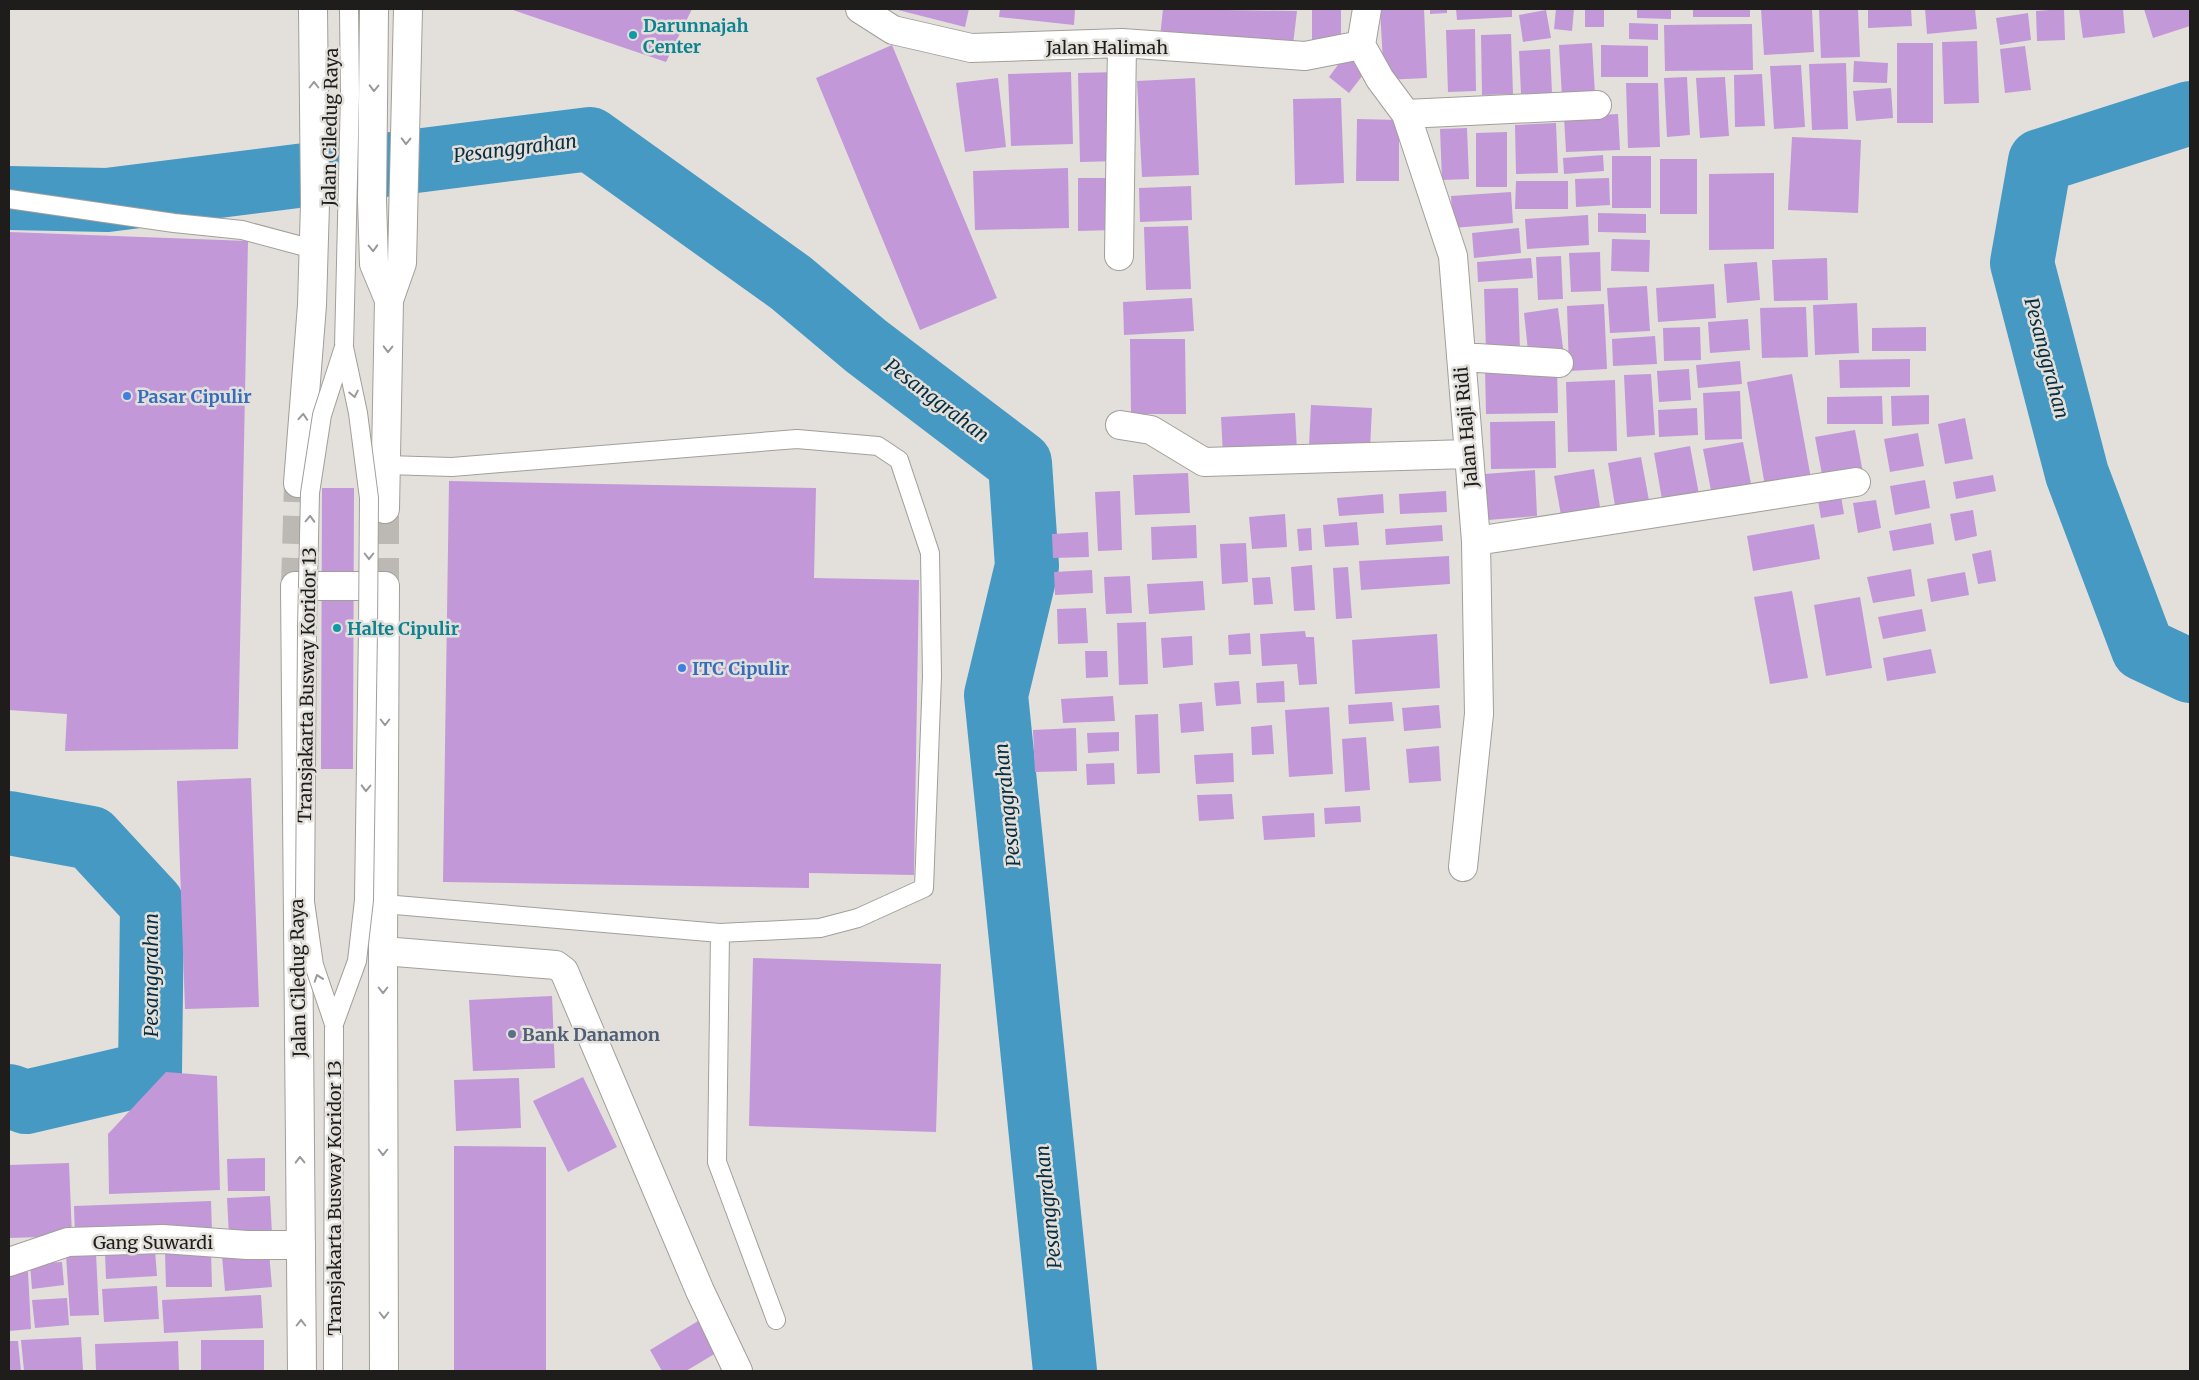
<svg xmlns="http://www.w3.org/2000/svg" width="2199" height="1380" viewBox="0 0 2199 1380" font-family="Merriweather,serif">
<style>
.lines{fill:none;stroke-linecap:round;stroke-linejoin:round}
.river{stroke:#4599c2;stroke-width:64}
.building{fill:#c298d8}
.primary-tunnel{stroke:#bcb9b5;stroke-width:28;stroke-dasharray:28 14;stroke-linecap:butt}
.service-casing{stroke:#a29f9a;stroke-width:20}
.minor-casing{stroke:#a29f9a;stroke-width:30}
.primary-casing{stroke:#a29f9a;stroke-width:30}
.service{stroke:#fff;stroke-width:18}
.minor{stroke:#fff;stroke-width:28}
.primary{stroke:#fff;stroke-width:28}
.service-bridge-casing{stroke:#a29f9a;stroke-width:20;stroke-linecap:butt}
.service-bridge{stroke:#fff;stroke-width:18}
.oneway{stroke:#9a9999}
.culture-dot{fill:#0f9aa8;stroke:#e3e0db;stroke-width:2}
.shop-dot{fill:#3f7fe0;stroke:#e3e0db;stroke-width:2}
.service-dot{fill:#5c6f8a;stroke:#e3e0db;stroke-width:2}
.labels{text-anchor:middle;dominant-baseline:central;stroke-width:5;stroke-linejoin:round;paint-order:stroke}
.culture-label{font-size:18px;font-weight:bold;fill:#0d838f;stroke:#e3e0db;text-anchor:start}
.street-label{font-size:18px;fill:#1e1d1c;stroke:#e3e0db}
.shop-label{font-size:18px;font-weight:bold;fill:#366cbe;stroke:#e3e0db;text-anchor:start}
.service-label{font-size:18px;font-weight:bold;fill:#4e5e75;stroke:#e3e0db;text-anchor:start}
.water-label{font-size:19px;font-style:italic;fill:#072e40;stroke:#e3e0db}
</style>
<rect width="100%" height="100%" fill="#e3e0db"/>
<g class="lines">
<path class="river" d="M2190,113L2040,161L2022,263L2077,474L2143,649L2190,671
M9,198L107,200L590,139L791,283L866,346L1020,463L1027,566L996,695L1065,1371
M9,823L91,838L152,904L150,1073L26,1102L9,1096"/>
</g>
<path class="building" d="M510,9H692L666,62Z
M894,9H969L965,27Z
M1000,9H1075L1074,25L999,17Z
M1163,9L1297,11L1292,53L1160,37Z
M1312,9H1341V40L1312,41Z
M1380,9H1424L1427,78L1384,80Z
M1430,9H1447V13L1430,14Z
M1456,9H1512V17L1457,20Z
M1556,9H1574L1572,31L1554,29Z
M1585,9H1604V27H1585Z
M1637,9H1671V19L1637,18Z
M1693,9H1750V17H1693Z
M1761,9H1812L1814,52L1764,55Z
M1819,9H1858L1860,57L1821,58Z
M1868,9H1911L1912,26L1868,28Z
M1925,9H1975L1977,29L1927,34Z
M2064,9L2065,40L2037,41L2036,11Z
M2079,9H2123L2125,33L2083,38Z
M2144,9H2190V26L2153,38Z
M1546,10L1551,38L1523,42L1519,15Z
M2028,13L2031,40L2000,45L1996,18Z
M1629,23L1658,24V40L1629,39Z
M1752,24L1753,70L1665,71L1664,25Z
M1475,29L1476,91L1448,92L1446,30Z
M1511,34L1513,94L1482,95L1481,35Z
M1977,41L1979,103L1944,104L1942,42Z
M1592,43L1595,95L1562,97L1559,45Z
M1897,43H1933V123H1897Z
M892,45L997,298L920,330L816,78Z
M1601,45L1648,46V77H1601Z
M2025,46L2031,90L2005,93L2000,49Z
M1550,49L1552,93L1521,94L1519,51Z
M1346,54L1366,71L1349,93L1329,77Z
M1854,61L1888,63L1887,83L1853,82Z
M1846,63L1848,129L1812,130L1809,64Z
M1801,65L1805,127L1774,129L1770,66Z
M1071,72L1073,144L1011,146L1008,74Z
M1117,72L1119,161L1080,162L1078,73Z
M1762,74L1765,126L1735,127L1734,75Z
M1687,77L1690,135L1667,137L1664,78Z
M1725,77L1729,136L1700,138L1696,78Z
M998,78L1006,147L965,152L956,83Z
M1195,78L1199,175L1142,177L1137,81Z
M1626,83H1658L1660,147L1628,148Z
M1891,88L1893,118L1856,121L1853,91Z
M1341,98L1344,183L1295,185L1293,99Z
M1618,114L1620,150L1566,152L1564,117Z
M1357,119L1399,120V181H1356Z
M1556,123L1558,173L1516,174L1515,125Z
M1467,128L1469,179L1442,180L1440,129Z
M1507,132V187H1476V133Z
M1792,137L1861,140L1858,213L1788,210Z
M1603,155L1604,171L1564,174L1563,158Z
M1612,156H1651V208H1612Z
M1660,159H1697V214H1660Z
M1068,168L1069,228L975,230L973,171Z
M1774,173V249L1709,250V174Z
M1078,178H1116V230L1078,231Z
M1609,178L1610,205L1576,207L1575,179Z
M1516,181H1568V209H1515Z
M1191,186L1192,220L1140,222L1139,188Z
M1511,192L1513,223L1453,228L1451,196Z
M1598,213L1646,214V233L1598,232Z
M1588,215L1589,245L1527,249L1525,219Z
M1188,226L1191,289L1146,290L1144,227Z
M1519,228L1521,253L1474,258L1472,233Z
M9,232L248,241L238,749L65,751L67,714L9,710Z
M1612,239L1650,240L1649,272L1611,271Z
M1600,252L1601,291L1571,292L1569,253Z
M1561,256L1563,299L1538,300L1536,257Z
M1531,258L1533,278L1478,282L1477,262Z
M1827,258L1828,300L1774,301L1772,260Z
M1757,262L1760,300L1727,303L1724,264Z
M1714,284L1716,318L1658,322L1656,288Z
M1647,286L1650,331L1610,333L1607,288Z
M1518,288L1520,349L1486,350L1484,289Z
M1192,298L1194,331L1124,335L1123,302Z
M1857,303L1859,353L1815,355L1813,305Z
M1604,304L1607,369L1569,371L1567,306Z
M1806,307L1808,357L1762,358L1760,308Z
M1558,308L1564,356L1529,360L1524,313Z
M1748,319L1750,350L1710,353L1708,322Z
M1700,327L1701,360L1664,361L1663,328Z
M1926,327V351H1872V328Z
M1655,336L1657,364L1613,366L1612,339Z
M1130,339H1185L1186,414H1131Z
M1910,359V387L1840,388L1839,360Z
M1740,361L1742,384L1698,388L1696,365Z
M1557,367L1558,413L1486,414L1485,368Z
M1689,369L1691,400L1659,402L1657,371Z
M1651,374L1655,435L1627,437L1624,375Z
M1792,374L1812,484L1766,492L1747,382Z
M1615,380L1617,451L1568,452L1566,382Z
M1740,391L1742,439L1705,440L1703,393Z
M1929,395V424L1892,426L1891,396Z
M1882,396L1883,424H1827V397Z
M1311,405L1372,408L1370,449L1309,447Z
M1697,408L1698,435L1659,437L1658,410Z
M1295,413L1297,451L1223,456L1221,417Z
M1965,418L1973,459L1945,464L1938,424Z
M1555,421L1556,468L1491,469L1490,422Z
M1855,430L1863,473L1823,480L1815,437Z
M1918,433L1924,466L1890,472L1884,439Z
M1743,442L1752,489L1712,496L1703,449Z
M1690,446L1701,505L1664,511L1654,453Z
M1641,457L1650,506L1616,512L1608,463Z
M1594,469L1600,507L1561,515L1554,476Z
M1535,470L1537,516L1488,520L1485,474Z
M1188,473L1190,513L1135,515L1133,475Z
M1993,475L1996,491L1956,499L1953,482Z
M1925,480L1930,508L1895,515L1890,486Z
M449,481L816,488L814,578L919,580L914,875L809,873V888L443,882Z
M322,488H354L353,769H321Z
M1840,490L1844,514L1821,518L1817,495Z
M1120,491L1122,550L1098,551L1095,492Z
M1446,491L1447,512L1400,514L1399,494Z
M1383,494L1384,513L1339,516L1337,498Z
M1876,500L1881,528L1858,533L1853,503Z
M1973,510L1977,536L1955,541L1950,514Z
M1285,514L1287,547L1252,549L1249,517Z
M1357,522L1359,545L1325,547L1323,525Z
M1931,523L1934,544L1893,551L1889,531Z
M1814,524L1820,559L1753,571L1747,536Z
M1196,525L1197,558L1152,560L1151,527Z
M1442,525L1443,541L1386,545L1385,529Z
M1311,528L1312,550L1299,551L1297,529Z
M1088,532L1089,557L1053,558L1052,534Z
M1246,543L1248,582L1222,584L1220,544Z
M1991,550L1996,581L1978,584L1972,554Z
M1449,556L1450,584L1361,590L1359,561Z
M1312,565L1315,610L1294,611L1291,567Z
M1348,567L1352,618L1336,619L1333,568Z
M1911,569L1915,596L1873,603L1867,577Z
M1092,570L1093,593L1055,595L1054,572Z
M1965,572L1969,595L1931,602L1927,579Z
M1130,576L1132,613L1106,614L1104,577Z
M1270,577L1273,604L1254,605L1252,578Z
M1203,581L1205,610L1149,614L1147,584Z
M1792,591L1808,678L1770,684L1754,597Z
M1860,597L1872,668L1826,676L1814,605Z
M1086,608L1088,643L1058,644L1057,609Z
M1922,609L1926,631L1883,639L1878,617Z
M1146,622L1148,684L1119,685L1117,623Z
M1305,631L1306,637H1314L1317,684L1299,685L1297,664L1262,666L1260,634Z
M1250,633L1251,654L1229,655L1228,635Z
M1437,634L1440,688L1355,694L1352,640Z
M1192,636L1193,665L1163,668L1161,638Z
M1931,649L1936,673L1887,681L1883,658Z
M1085,651H1107L1108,677L1086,678Z
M1239,681L1241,704L1216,706L1214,683Z
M1284,681L1285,702L1257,703L1256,683Z
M1113,696L1115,721L1063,723L1061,699Z
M1202,702L1204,731L1181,733L1179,704Z
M1392,702L1394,721L1349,724L1348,705Z
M1439,705L1441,728L1404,731L1402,708Z
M1329,707L1333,774L1289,777L1285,710Z
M1158,714L1160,773L1137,774L1135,715Z
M1272,725L1274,754L1252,755L1251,727Z
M1076,728L1077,771L1035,772L1033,730Z
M1119,732V751L1088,753L1087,733Z
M1366,737L1370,790L1345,792L1342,739Z
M1439,746L1441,781L1409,783L1406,749Z
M1233,753L1234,782L1196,784L1194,755Z
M1114,763L1115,784L1087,785L1086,764Z
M251,778L259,1007L185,1009L177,781Z
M1232,794L1234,819L1199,821L1197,795Z
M1360,806L1361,822L1325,824L1324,808Z
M1314,813L1315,837L1264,840L1262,816Z
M753,958L941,964L936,1132L749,1126Z
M552,996L555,1068L473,1071L469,1000Z
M166,1072L217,1076L220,1190L109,1194L108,1134Z
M583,1077L617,1147L568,1172L533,1101Z
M519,1078L521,1128L456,1131L454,1080Z
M454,1146L546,1147V1371H454Z
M265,1158V1191H228L227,1159Z
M69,1163L72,1236L9,1238V1165Z
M270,1196L272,1234L229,1236L227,1198Z
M211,1201L212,1232L75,1236L74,1206Z
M155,1250L157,1276L106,1279L105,1252Z
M165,1252H211L212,1287H166Z
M269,1252L272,1287L225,1291L222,1256Z
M96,1253L99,1315L70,1316L66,1255Z
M62,1262L64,1285L32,1289L30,1264Z
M28,1272L31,1329L9,1331V1273Z
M157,1286L159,1319L104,1322L102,1289Z
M261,1295L263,1328L164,1333L162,1300Z
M67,1298L69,1325L35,1328L32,1300Z
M703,1318L721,1350L686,1371H662L650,1350Z
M81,1337L83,1370L24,1371L21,1340Z
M201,1340H264V1371H201Z
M9,1341H18L21,1371H9Z
M178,1341L179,1371H96L95,1344Z"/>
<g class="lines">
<path class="primary-tunnel" d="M295,586L298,483
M385,586V509"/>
<g class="service-casing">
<path id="service" d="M9,199L174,223L242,230L313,249
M344,347L350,94L349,9
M386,465L452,467L797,439L878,446L899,460L930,553L932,676L924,888L858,918L820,928L720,933
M384,904L720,933L717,1162L776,1320
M333,1371L334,1024"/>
</g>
<g class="minor-casing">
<path id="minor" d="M860,9L893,30L971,48L1122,43L1305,56L1361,45
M1367,9L1361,45L1380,79L1406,114L1453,256L1476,541L1479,714L1463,867
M1406,114L1597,105
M1119,256L1122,43
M1461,357L1559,363
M1120,425L1151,430L1204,462L1468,454
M1476,541L1856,482
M383,951L556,965L564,971L700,1291L738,1371
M9,1262L68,1242L163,1239L247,1245H301"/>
</g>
<g class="primary-casing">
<path id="primary" d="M374,9L372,200L374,264L389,300
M298,483L312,305L315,204L313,9
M385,509L389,300L402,263L408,9
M302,1371L295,586H385L383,951L384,1371"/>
</g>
<use href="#service" class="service"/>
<use href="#minor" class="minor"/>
<use href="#primary" class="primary"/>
<g class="service-bridge-casing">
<path id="service-bridge" d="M334,1024L314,965L305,902L307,628L310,493L322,415L344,347
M334,1024L357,961L364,900L368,629L369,498L358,413L344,347"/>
</g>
<use href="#service-bridge" class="service-bridge"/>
</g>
<defs><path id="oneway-chevron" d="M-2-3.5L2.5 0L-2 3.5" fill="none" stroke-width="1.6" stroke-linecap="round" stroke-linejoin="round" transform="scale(1.25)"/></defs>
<g class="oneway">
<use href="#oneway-chevron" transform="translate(314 85) rotate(-90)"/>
<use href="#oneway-chevron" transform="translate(374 88) rotate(91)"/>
<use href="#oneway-chevron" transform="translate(406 141) rotate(91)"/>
<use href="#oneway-chevron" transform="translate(373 248) rotate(88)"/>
<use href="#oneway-chevron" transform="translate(388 349) rotate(91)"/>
<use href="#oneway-chevron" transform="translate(354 394) rotate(78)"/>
<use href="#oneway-chevron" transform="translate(303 417) rotate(-86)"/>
<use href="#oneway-chevron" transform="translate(310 519) rotate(-88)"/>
<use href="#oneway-chevron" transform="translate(369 556) rotate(90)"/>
<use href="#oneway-chevron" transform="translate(385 722) rotate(90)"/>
<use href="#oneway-chevron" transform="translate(366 788) rotate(91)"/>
<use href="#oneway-chevron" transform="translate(318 978) rotate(-109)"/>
<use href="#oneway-chevron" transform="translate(383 990) rotate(90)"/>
<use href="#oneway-chevron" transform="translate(383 1152) rotate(90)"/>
<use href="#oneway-chevron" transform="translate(300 1160) rotate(-91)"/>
<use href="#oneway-chevron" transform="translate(384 1315) rotate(90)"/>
<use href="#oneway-chevron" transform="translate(301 1323) rotate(-90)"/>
</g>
<g class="culture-dot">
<circle cx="633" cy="35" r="5"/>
<circle cx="337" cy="628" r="5"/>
</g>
<g class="shop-dot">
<circle cx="127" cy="396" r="5"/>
<circle cx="682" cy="668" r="5"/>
</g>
<circle class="service-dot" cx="512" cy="1034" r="5"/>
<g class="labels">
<g class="culture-label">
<text x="643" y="25">Darunnajah<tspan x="643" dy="21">Center</tspan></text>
<text x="347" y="628">Halte Cipulir</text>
</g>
<g class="street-label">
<text x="1107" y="47">Jalan Halimah</text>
<text transform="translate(330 127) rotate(-89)">Jalan Ciledug Raya</text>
<text transform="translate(1466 427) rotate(-95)">Jalan Haji Ridi</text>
<text transform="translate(307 685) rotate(-89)">Transjakarta Busway Koridor 13</text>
<text transform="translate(298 978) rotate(-91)">Jalan Ciledug Raya</text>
<text transform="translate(334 1198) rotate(-90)">Transjakarta Busway Koridor 13</text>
<text x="153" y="1242">Gang Suwardi</text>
</g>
<g class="shop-label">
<text x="137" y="396">Pasar Cipulir</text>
<text x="692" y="668">ITC Cipulir</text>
</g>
<g class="service-label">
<text x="522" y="1034">Bank Danamon</text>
</g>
<g class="water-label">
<text transform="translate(515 148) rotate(-7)">Pesanggrahan</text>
<text transform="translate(2047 358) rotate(75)">Pesanggrahan</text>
<text transform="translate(937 400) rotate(37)">Pesanggrahan</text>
<text transform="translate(1007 805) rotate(-96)">Pesanggrahan</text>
<text transform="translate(151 975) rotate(-90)">Pesanggrahan</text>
<text transform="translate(1048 1207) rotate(-96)">Pesanggrahan</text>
</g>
</g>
<rect width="2199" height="1380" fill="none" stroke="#1e1d1c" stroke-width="20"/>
</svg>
